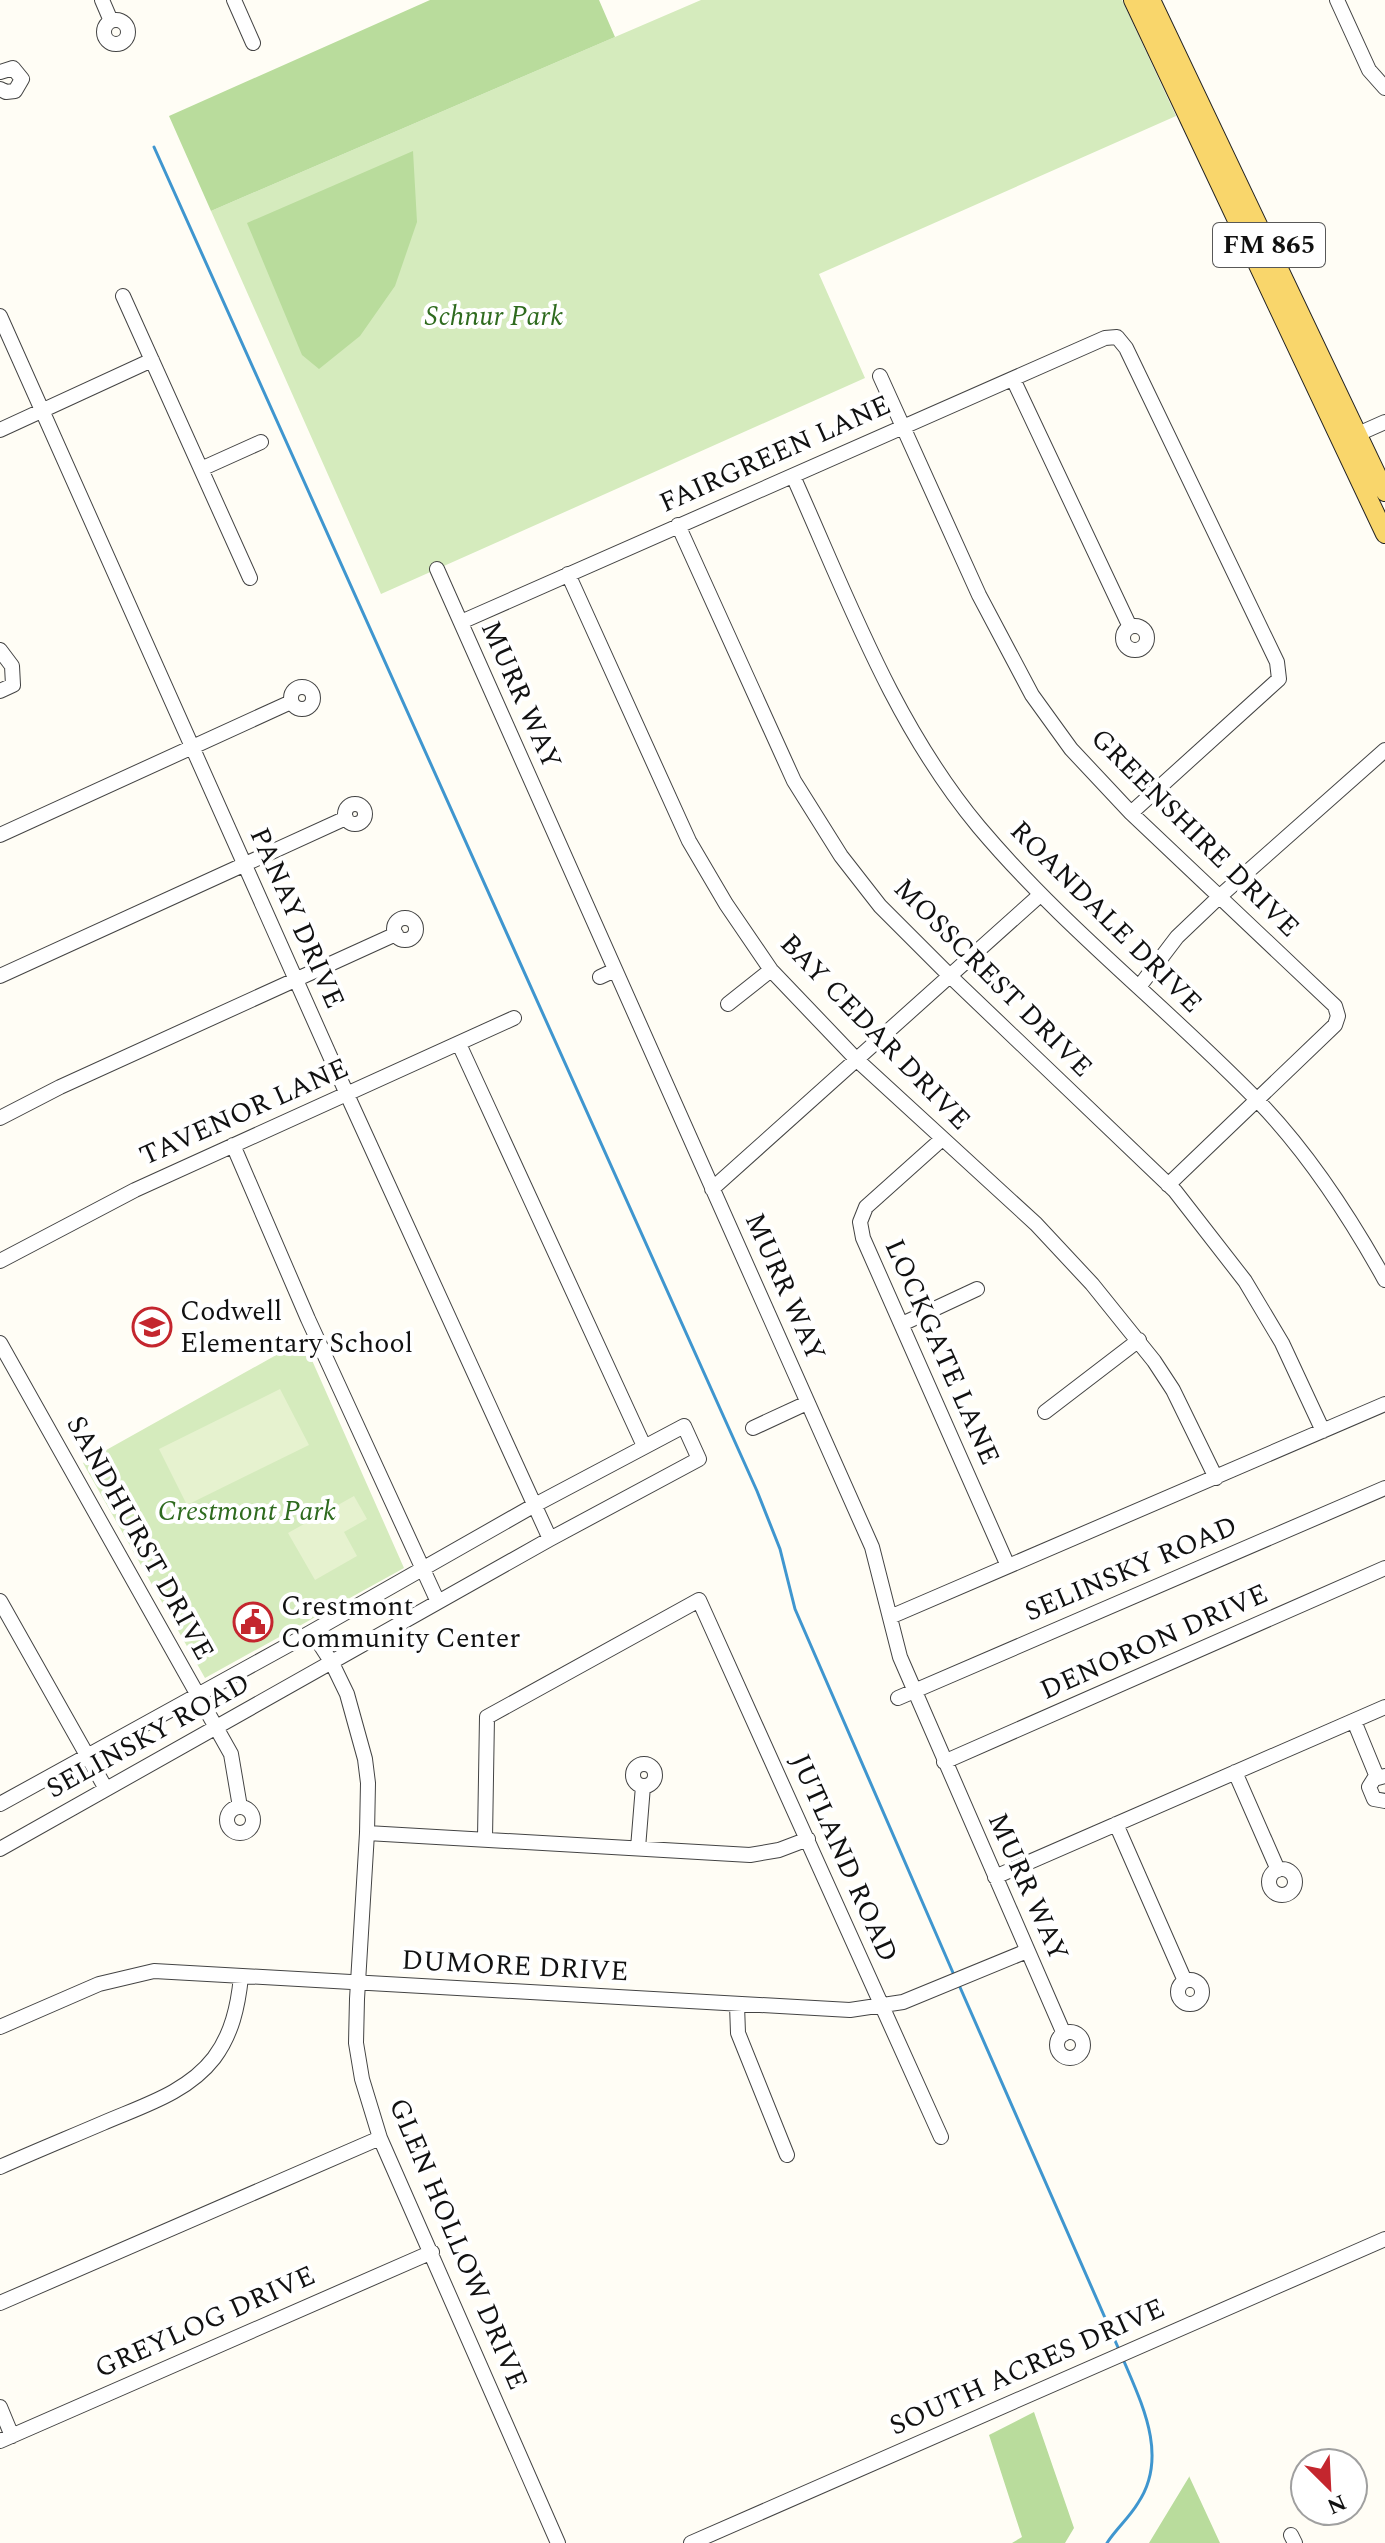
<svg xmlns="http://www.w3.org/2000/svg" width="1385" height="2543" viewBox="0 0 1385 2543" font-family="Spectral,serif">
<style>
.green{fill:#d5ebbd}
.forest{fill:#b9dc9c}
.pitch{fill:#e6f2cf}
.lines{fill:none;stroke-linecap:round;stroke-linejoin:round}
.stream{stroke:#3f96cf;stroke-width:3}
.minor-casing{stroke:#444;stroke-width:16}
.major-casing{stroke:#222;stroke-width:20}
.minor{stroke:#fff;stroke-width:14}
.major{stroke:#f9d66b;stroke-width:18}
.labels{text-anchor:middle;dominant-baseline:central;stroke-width:8;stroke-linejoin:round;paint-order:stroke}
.shield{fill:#fff;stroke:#585858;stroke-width:2}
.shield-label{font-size:26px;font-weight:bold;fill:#111}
.park-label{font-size:28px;font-style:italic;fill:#2f6b1f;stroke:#fff}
.street-label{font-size:28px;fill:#111;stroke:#fff}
.poi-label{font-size:28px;fill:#111;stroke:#fff;text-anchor:start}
</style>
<rect width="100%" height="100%" fill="#fffdf5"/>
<path class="green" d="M701,0H1122L1176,116L819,274L865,378L381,594L211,211Z
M303,1340L404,1568L205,1678L83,1463Z"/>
<path class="forest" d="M430,0H599L615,37L211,211L169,116Z
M413,151L417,222L395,286L360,336L319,369L302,355L247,223Z
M1034,2412L1074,2528L1065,2543H1012L1022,2537L989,2435Z
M1189,2476L1220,2543H1149L1189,2477Z"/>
<path class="pitch" d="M280,1389L309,1445L187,1505L159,1449Z
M354,1496L367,1519L344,1532L357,1556L315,1580L288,1533Z"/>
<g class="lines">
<path class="stream" d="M154,147L757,1491L780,1549L795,1609L954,1975
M959,1985L1120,2352
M1107,2543C1116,2529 1129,2518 1138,2503C1169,2457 1142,2404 1123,2359"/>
<g class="minor-casing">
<path id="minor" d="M102,0L111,21
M234,0L253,43
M1337,0L1369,70L1385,88
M104 32a12 12 0 1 1 24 0a12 12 0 1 1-24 0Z
M0,72L13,68L22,79L15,91L6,92L0,89
M123,296L250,578
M0,316L350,1101L550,1539
M880,376L979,595L1032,695L1071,749L1131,813L1335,1006L1338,1016L1335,1025L1168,1185
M1013,379L1130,627
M0,430L152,360
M1349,438L1385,422
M201,469L261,442
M793,476C847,596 893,724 979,827C1064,928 1168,1008 1259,1102C1309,1154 1350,1217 1385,1280
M678,525L794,781L841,856L880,906L949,975L1175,1191L1245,1281L1282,1343L1323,1431
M437,569L872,1547L900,1657L1064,2034
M568,574L689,841L726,904L771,970L856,1059L1036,1224L1092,1284L1154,1361L1173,1390L1216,1478
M461,622L1105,338L1117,337L1126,348L1277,662L1279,679L1131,813
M1123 638a12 12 0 1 1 24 0a12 12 0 1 1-24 0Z
M0,650L12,666L13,685L0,691
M291 698a11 11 0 1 1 22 0a11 11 0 1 1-22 0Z
M345 814a10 10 0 1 1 20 0a10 10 0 1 1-20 0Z
M0,835L291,702
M394 929a11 11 0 1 1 22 0a11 11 0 1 1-22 0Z
M0,976L346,818
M600,977L615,970
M1139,987L1177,937L1219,897L1385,750
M728,1004L771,970
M459,1044L644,1446
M0,1118L60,1087L396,934
M942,1139L866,1207L860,1222L863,1238L1008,1566
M233,1145L308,1319L438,1602
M712,1189L1040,895
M0,1261L135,1190L514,1018
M902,1324L977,1289
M0,1343L231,1754L240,1807
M1045,1412L1139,1340
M753,1428L807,1403
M0,1601L106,1789
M890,1617L1385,1404
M312,1632L332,1663L347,1694L365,1759L368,1783L367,1833L357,1999L356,2043L362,2079L380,2138L558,2543
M898,1698L1385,1488
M1354,1721L1377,1777
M944,1762L1385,1568
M633 1775a11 11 0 1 1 22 0a11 11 0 1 1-22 0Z
M1235,1772L1278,1870
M1385,1776L1374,1779L1369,1787L1374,1799L1385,1801
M0,1804L292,1643L533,1506L684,1426L699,1459L550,1539L0,1849
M227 1820a13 13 0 1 1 26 0a13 13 0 1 1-26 0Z
M1116,1824L1185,1981
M367,1833L750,1855L779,1850L808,1839
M485,1838L487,1717L699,1600L941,2137
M638,1848L643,1786
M1269 1882a13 13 0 1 1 26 0a13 13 0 1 1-26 0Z
M995,1877L1385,1707
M1178 1992a12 12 0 1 1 24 0a12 12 0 1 1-24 0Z
M737,2005L738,2033L787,2155
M0,2027L99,1984L154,1971L850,2010L903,2002L1027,1951
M1057 2045a13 13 0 1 1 26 0a13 13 0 1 1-26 0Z
M0,2167C34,2152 68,2138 103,2123C142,2106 187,2093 214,2058C232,2034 238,2006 241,1977
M0,2303L380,2138
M0,2407L12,2436
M0,2441L432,2252
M1291,2535L1295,2543
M691,2543L1385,2239"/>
</g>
<g class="major-casing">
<path id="major" d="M1133,0L1385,534
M1151,0L1385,492"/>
</g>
<use href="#minor" class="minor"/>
<use href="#major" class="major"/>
</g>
<defs>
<g id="school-ring" transform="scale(2)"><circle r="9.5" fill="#fff" stroke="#c4262e" stroke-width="1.5"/><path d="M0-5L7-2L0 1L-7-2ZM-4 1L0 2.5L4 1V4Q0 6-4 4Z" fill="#c4262e"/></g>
<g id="civic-ring" transform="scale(2)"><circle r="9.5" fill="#fff" stroke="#c4262e" stroke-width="1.5"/><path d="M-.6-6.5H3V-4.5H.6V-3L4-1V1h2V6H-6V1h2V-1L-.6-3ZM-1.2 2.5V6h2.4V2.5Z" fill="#c4262e"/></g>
</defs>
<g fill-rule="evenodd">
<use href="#school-ring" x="152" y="1327"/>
<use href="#civic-ring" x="253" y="1622"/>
</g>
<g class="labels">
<rect class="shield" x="1213" y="223" width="112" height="44" rx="6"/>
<g class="shield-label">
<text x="1269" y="245">FM 865</text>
</g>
<g class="park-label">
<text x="494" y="316">Schnur Park</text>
<text x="247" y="1511">Crestmont Park</text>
</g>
<g class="street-label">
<text transform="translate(775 454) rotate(-24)">FAIRGREEN LANE</text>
<text transform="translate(521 695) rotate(66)">MURR WAY</text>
<text transform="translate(1195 833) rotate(45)">GREENSHIRE DRIVE</text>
<text transform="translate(1106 917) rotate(45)">ROANDALE DRIVE</text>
<text transform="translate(297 918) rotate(66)">PANAY DRIVE</text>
<text transform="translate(993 978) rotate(45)">MOSSCREST DRIVE</text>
<text transform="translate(875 1032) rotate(46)">BAY CEDAR DRIVE</text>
<text transform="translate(244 1112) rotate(-24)">TAVENOR LANE</text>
<text transform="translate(785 1287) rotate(66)">MURR WAY</text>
<text transform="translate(942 1352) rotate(66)">LOCKGATE LANE</text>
<text transform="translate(140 1538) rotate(61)">SANDHURST DRIVE</text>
<text transform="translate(1131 1569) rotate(-23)">SELINSKY ROAD</text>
<text transform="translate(1154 1642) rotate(-24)">DENORON DRIVE</text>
<text transform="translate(148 1736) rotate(-29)">SELINSKY ROAD</text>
<text transform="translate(844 1858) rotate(66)">JUTLAND ROAD</text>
<text transform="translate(1028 1887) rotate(66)">MURR WAY</text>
<text transform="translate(515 1966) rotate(3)">DUMORE DRIVE</text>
<text transform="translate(458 2244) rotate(67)">GLEN HOLLOW DRIVE</text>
<text transform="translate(205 2322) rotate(-24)">GREYLOG DRIVE</text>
<text transform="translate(1027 2367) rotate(-24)">SOUTH ACRES DRIVE</text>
</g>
<g class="poi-label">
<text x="180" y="1311">Codwell<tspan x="180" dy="32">Elementary School</tspan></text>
<text x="281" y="1606">Crestmont<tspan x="281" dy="32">Community Center</tspan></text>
</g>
</g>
<g transform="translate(1329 2487) rotate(156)"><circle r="38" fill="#ffffff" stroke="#a0a0a0" stroke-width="2"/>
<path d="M0-6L14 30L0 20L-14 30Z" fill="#c4262e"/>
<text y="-12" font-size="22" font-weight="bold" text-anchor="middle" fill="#111111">N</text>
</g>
</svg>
